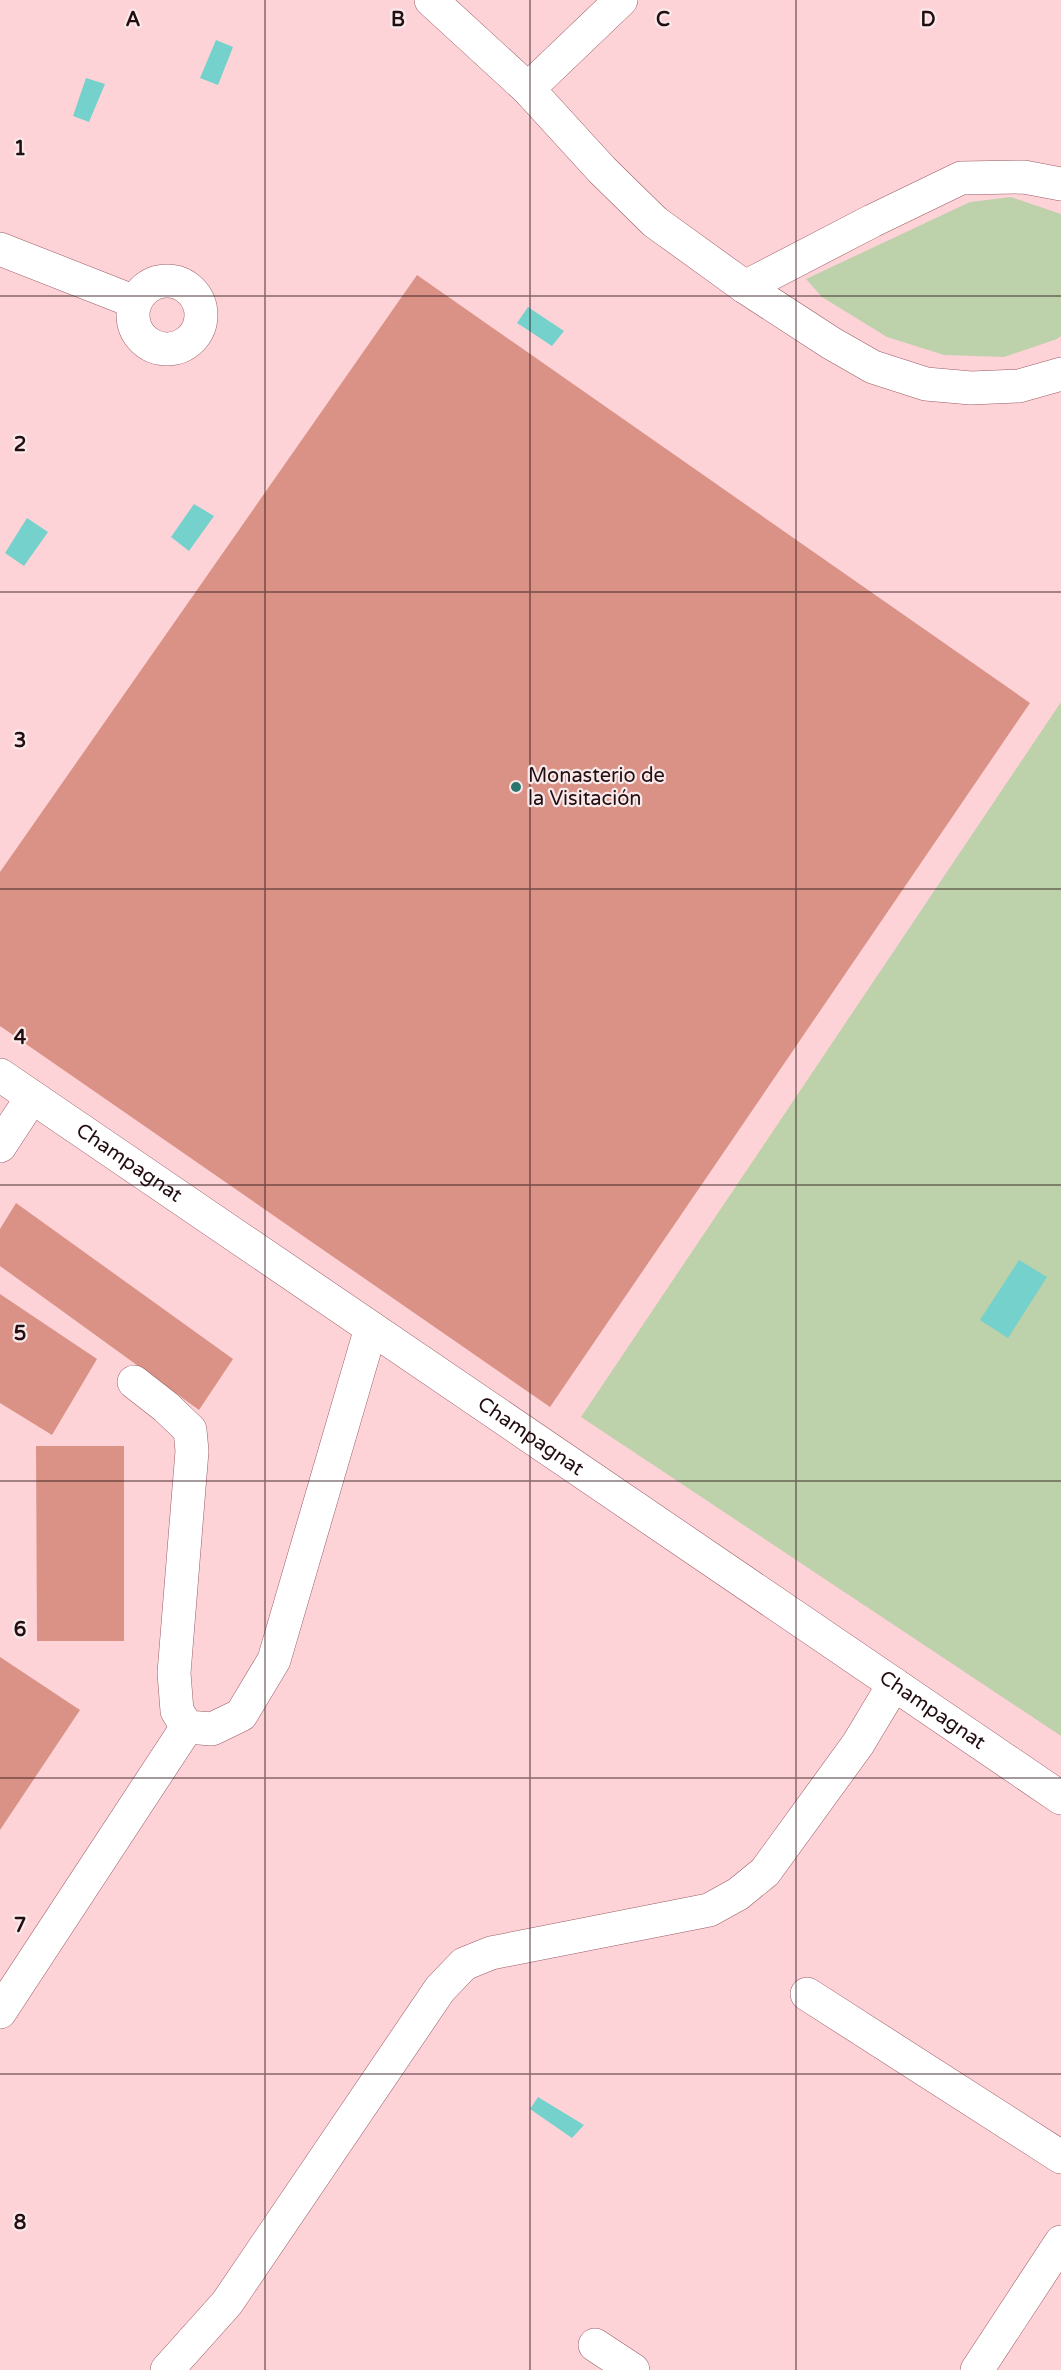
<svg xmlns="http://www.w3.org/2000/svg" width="1061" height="2370" viewBox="0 0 1061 2370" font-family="'Varela Round',sans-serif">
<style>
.green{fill:#bdd1aa}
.water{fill:#74d1cb}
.building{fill:#da9286}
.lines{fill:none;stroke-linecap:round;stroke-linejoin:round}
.minor-casing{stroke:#995b65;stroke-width:34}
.minor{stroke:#fff;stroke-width:33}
.grid{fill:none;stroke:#240d11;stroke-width:1.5;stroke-opacity:0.55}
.poi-dot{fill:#2b7470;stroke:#f8e9ea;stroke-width:2}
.labels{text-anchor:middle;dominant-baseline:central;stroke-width:4.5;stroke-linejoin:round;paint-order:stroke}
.poi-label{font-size:20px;fill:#240d11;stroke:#f8e9ea;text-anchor:start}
.street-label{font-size:20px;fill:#240d11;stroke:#f8e9ea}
.grid-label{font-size:20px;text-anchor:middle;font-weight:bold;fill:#240d11;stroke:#f8e9ea;stroke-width:4.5;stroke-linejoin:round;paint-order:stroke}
</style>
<rect width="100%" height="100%" fill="#fed3d8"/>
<path class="green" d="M1011,197L1061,214V336L1057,339L1004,357L944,355L887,337L822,297L806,279L970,202Z
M1061,702V1736L581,1417Z"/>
<path class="water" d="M216,40L233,47L218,85L200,78Z
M86,78L105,84L89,122L73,116Z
M528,307L564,331L552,346L517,323Z
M194,504L214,516L189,551L171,537Z
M27,518L48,532L24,566L5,553Z
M1019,1260L1047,1277L1008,1338L980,1320Z
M538,2097L584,2125L572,2138L530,2109Z"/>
<path class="building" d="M417,275L1030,703L550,1407L0,1026V872Z
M16,1203L233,1359L199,1410L0,1266V1229Z
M0,1294L97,1359L52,1435L0,1403Z
M36,1446H124V1641H37Z
M0,1657L80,1710L0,1830Z"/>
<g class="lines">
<g class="minor-casing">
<g id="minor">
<path d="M431,0L528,89L602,170L655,222L745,287L831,343L873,367L926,384L971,388L1019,386L1061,374"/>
<path d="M528,89L621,0"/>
<path d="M0,249L135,302"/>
<circle cx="167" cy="315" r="34"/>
<path d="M745,287L872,221L961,178L1024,177L1061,184"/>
<path id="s1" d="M0,1075L1061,1798"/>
<path d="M0,1146L32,1097"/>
<path d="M134,1382L166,1407L190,1430L192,1451L174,1673L177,1711L187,1727L212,1729L241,1715L274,1660L371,1328"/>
<path d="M807,1994L1061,2157"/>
<path d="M0,2012L187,1727"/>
<path d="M595,2345L633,2370"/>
<path d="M167,2370L227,2303L440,1989L464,1964L491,1953L709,1910L738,1894L765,1872L858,1744L894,1684"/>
<path d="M977,2370L1061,2242"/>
</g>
</g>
<use href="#minor" class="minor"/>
</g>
<path class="grid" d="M265,0V2370M530,0V2370M796,0V2370M0,296H1061M0,592H1061M0,889H1061M0,1185H1061M0,1481H1061M0,1778H1061M0,2074H1061"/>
<circle class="poi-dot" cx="516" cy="787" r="6"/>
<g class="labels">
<g class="poi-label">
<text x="528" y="776">Monasterio de<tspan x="528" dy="23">la Visitación</tspan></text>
</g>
<g class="street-label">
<text stroke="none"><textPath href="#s1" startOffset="156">Champagnat</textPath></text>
<text stroke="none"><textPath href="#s1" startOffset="642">Champagnat</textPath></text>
<text stroke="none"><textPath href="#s1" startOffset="1128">Champagnat</textPath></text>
</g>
</g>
<g class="grid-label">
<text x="133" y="26">A</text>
<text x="398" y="26">B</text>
<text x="663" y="26">C</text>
<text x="928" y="26">D</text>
<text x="20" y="155">1</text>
<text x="20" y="451">2</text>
<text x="20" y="747">3</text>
<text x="20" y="1044">4</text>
<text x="20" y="1340">5</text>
<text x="20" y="1636">6</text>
<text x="20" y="1932">7</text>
<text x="20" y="2229">8</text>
</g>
</svg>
